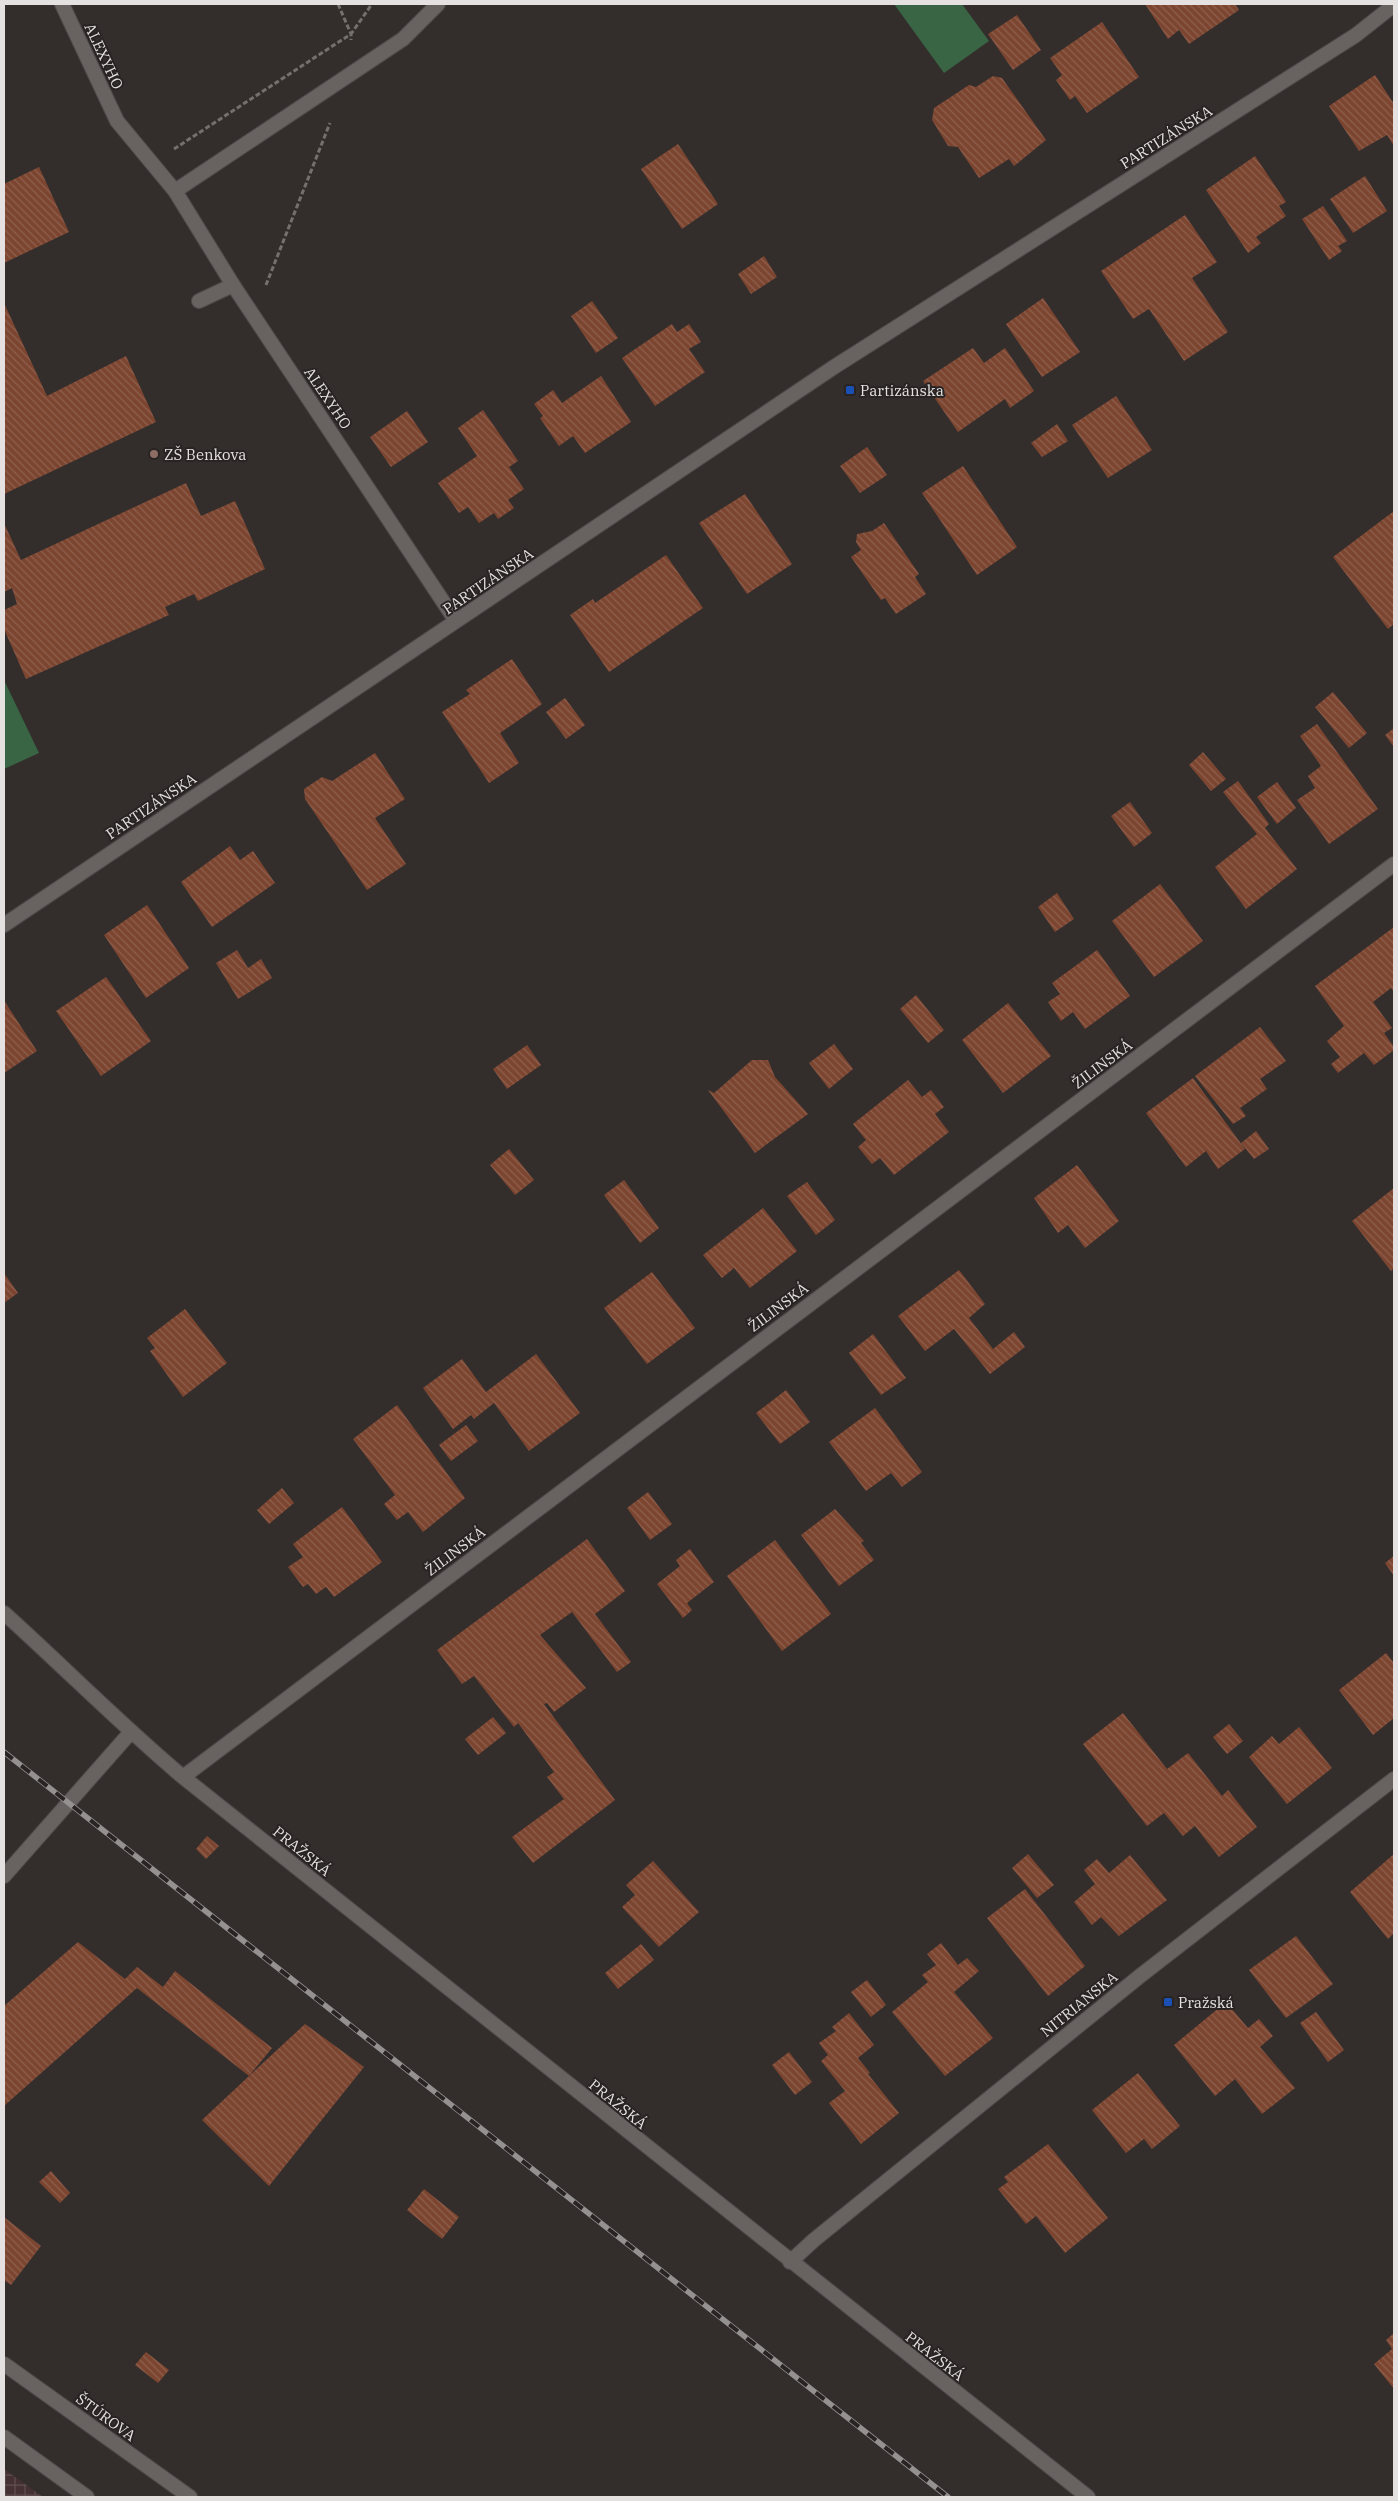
<svg xmlns="http://www.w3.org/2000/svg" width="1398" height="2501" viewBox="0 0 1398 2501" font-family="'IBM Plex Serif',serif">
<style>
.industrial{fill:url(#industrial-grid)}
.pitch{fill:#396545}
.building{fill:url(#building-back-hatch)}
.lines{fill:none;stroke-linecap:round;stroke-linejoin:round}
.service-casing{stroke:#4f4b4a;stroke-width:16}
.minor-casing{stroke:#4f4b4a;stroke-width:16}
.tertiary-casing{stroke:#4f4b4a;stroke-width:16}
.path{stroke:#74706e;stroke-width:3;stroke-dasharray:5 2.5;stroke-linecap:butt}
.service{stroke:#686260;stroke-width:14}
.minor{stroke:#686260;stroke-width:14}
.tertiary{stroke:#686260;stroke-width:14}
.rail-casing{stroke:#959190;stroke-width:5.5}
.rail{stroke:#292423;stroke-width:4;stroke-dasharray:11;stroke-linecap:butt}
.transit-dot{fill:#1a4fb4;stroke:#292423;stroke-width:2}
.education-dot{fill:#8d6e63;stroke:#292423;stroke-width:2}
.labels{text-anchor:middle;dominant-baseline:central;stroke-width:4;stroke-linejoin:round;paint-order:stroke}
.street-label{font-size:15px;fill:#e4e1e0;stroke:#292423}
.poi-label{font-size:15px;fill:#e4e1e0;stroke:#292423;text-anchor:start}
</style>
<defs>
<pattern id="industrial-grid" width="8" height="8" patternUnits="userSpaceOnUse" patternTransform="scale(1.25)"><rect width="8" height="8" fill="#453133"/><path d="M0 4h8M4 0v8" fill="none" stroke="#604f50"/></pattern>
<pattern id="building-back-hatch" width="6" height="6" patternUnits="userSpaceOnUse" patternTransform="scale(1.25)"><rect width="6" height="6" fill="#7c4530"/><path d="M-1 5l2 2M0 0l6 6M5-1l2 2" fill="none" stroke="#8e604e"/></pattern>
</defs>
<rect width="100%" height="100%" fill="#332e2c"/>
<path class="industrial" d="M4,2469L43,2497H4Z"/>
<path class="pitch" d="M894,4H962L989,41L944,73Z
M4,680L39,753L4,769Z"/>
<path class="building" d="M1145,4H1235L1239,10L1189,44L1179,30L1168,39Z
M1017,15L1041,50L1013,70L988,34Z
M1102,22L1139,77L1087,113L1075,96L1070,100L1056,80L1062,75L1050,58Z
M1375,75L1394,104V146L1387,135L1359,151L1329,106Z
M993,76L1002,78L1046,140L1014,166L1009,159L979,178L958,147L948,146L932,120L934,108L969,85L976,87Z
M678,144L718,204L682,229L641,169Z
M1255,156L1286,202L1279,206L1286,216L1256,237L1261,243L1248,253L1206,190Z
M39,167L69,232L4,263V184Z
M1365,176L1387,211L1353,233L1330,199Z
M1323,206L1347,241L1338,246L1342,251L1329,260L1302,219Z
M1185,215L1217,262L1192,278L1228,332L1184,361L1149,309L1133,319L1101,271Z
M764,256L777,277L751,294L738,274Z
M1043,298L1080,352L1042,377L1006,324Z
M592,301L618,338L596,353L571,316Z
M4,303L47,396L126,356L156,422L4,494Z
M672,324L677,332L689,324L701,342L689,349L705,372L655,406L622,358Z
M973,348L984,363L1005,348L1034,391L1010,408L1005,399L958,432L923,381Z
M601,376L631,422L585,453L573,436L559,446L540,418L543,416L534,404L553,390L562,403Z
M1116,396L1152,450L1108,478L1072,425Z
M483,410L518,461L509,467L524,489L508,500L514,508L498,519L494,513L479,523L468,507L459,513L438,483L477,456L458,428Z
M407,411L428,442L391,467L370,437Z
M1057,424L1068,441L1042,457L1031,443Z
M867,447L887,475L860,493L840,466Z
M963,466L1017,547L977,575L922,493Z
M186,483L201,516L235,501L265,569L198,601L194,594L165,607L169,615L26,679L4,629V610L17,604L12,588L4,592V523L21,560Z
M745,494L792,564L747,594L699,523Z
M1394,511V624L1388,629L1333,557Z
M884,523L919,574L915,577L926,594L896,614L885,598L881,600L851,557L861,550L856,542L857,534L872,531Z
M666,555L703,608L609,672L570,615L593,599L595,603Z
M512,659L542,704L500,733L519,763L489,783L442,712L470,694L466,690Z
M1333,692L1367,733L1349,748L1315,707Z
M565,698L585,725L566,739L546,712Z
M1317,724L1378,809L1329,844L1297,800L1315,788L1308,776L1321,766L1300,736Z
M1394,728V747L1385,735Z
M1203,752L1226,779L1211,791L1189,765Z
M375,753L405,799L375,818L406,864L367,890L305,799L304,789L322,777L332,781Z
M1238,781L1269,824L1265,828L1297,869L1246,909L1215,867L1257,834L1223,792Z
M1277,782L1296,808L1277,824L1257,797Z
M1130,802L1152,833L1134,847L1111,816Z
M230,846L240,860L253,851L275,883L212,927L181,882Z
M1160,884L1203,941L1154,977L1112,921Z
M1057,893L1074,919L1055,932L1038,907Z
M147,905L189,968L146,998L104,935Z
M1394,927V992L1391,988L1373,1002L1392,1028L1384,1033L1394,1047V1050L1374,1065L1364,1053L1338,1073L1331,1064L1340,1057L1327,1041L1344,1026L1315,986Z
M237,950L248,968L261,959L272,978L238,999L216,963Z
M1097,950L1130,996L1085,1029L1073,1012L1061,1021L1048,1002L1060,994L1052,983Z
M106,977L151,1041L101,1076L56,1011Z
M916,995L944,1030L928,1043L900,1009Z
M5,1002L37,1051L4,1073V1003Z
M1008,1003L1051,1056L1003,1093L962,1040Z
M1260,1027L1286,1061L1260,1079L1267,1089L1240,1108L1246,1116L1233,1124L1195,1076Z
M834,1044L853,1069L829,1089L809,1063Z
M527,1045L541,1065L507,1089L493,1069Z
M752,1060H768L775,1077L808,1114L755,1153L708,1090L714,1093Z
M1193,1078L1245,1149L1218,1169L1206,1151L1186,1167L1146,1113Z
M908,1080L922,1097L931,1090L944,1107L935,1114L949,1132L894,1175L880,1158L872,1164L858,1147L866,1140L853,1124Z
M1256,1131L1269,1149L1254,1159L1241,1143Z
M509,1149L534,1180L515,1195L490,1165Z
M1077,1165L1119,1221L1085,1248L1068,1225L1058,1233L1034,1198Z
M624,1180L659,1228L640,1243L604,1195Z
M807,1182L835,1220L816,1235L787,1196Z
M1394,1188V1268L1391,1271L1352,1221Z
M763,1208L797,1251L750,1288L734,1268L722,1278L703,1255Z
M959,1270L985,1304L969,1318L993,1349L1014,1332L1025,1347L990,1374L954,1329L925,1351L898,1316Z
M652,1272L695,1328L647,1364L604,1308Z
M4,1273L18,1293L4,1303Z
M185,1309L227,1363L183,1397L150,1351L155,1348L147,1338Z
M873,1334L906,1378L881,1395L849,1353Z
M536,1354L580,1413L529,1451L494,1403L474,1419L471,1415L453,1429L423,1388L462,1359L486,1392Z
M786,1390L810,1422L780,1444L756,1413Z
M397,1405L465,1498L423,1532L408,1512L397,1520L384,1504L395,1495L353,1439Z
M875,1408L922,1472L902,1487L891,1473L866,1491L829,1442Z
M466,1425L478,1441L451,1461L439,1445Z
M282,1488L294,1503L269,1524L257,1510Z
M648,1492L672,1524L650,1540L627,1508Z
M342,1507L382,1562L334,1597L326,1587L316,1594L308,1584L303,1587L288,1567L303,1557L293,1544Z
M835,1509L864,1541L861,1543L874,1560L839,1586L801,1535Z
M587,1539L625,1591L595,1614L631,1662L617,1672L572,1612L540,1635L586,1688L554,1712L547,1703L544,1704L615,1800L533,1863L512,1837L564,1799L547,1777L554,1772L518,1723L514,1727L474,1676L462,1684L437,1650Z
M775,1540L831,1614L782,1651L727,1576Z
M690,1549L714,1582L687,1603L692,1610L683,1618L657,1584L680,1566L676,1560Z
M1394,1556V1576L1385,1563Z
M1386,1653L1394,1663V1718L1373,1735L1339,1690Z
M1123,1713L1167,1769L1188,1753L1222,1796L1228,1790L1257,1827L1219,1857L1195,1826L1183,1836L1164,1813L1147,1826L1083,1744Z
M493,1717L506,1733L478,1755L465,1739Z
M1229,1724L1243,1741L1227,1754L1213,1737Z
M1299,1727L1332,1768L1287,1804L1249,1757L1272,1736L1279,1744Z
M207,1836L219,1846L206,1859L196,1849Z
M1028,1854L1054,1885L1037,1898L1012,1868Z
M1394,1854V1933L1388,1939L1350,1892Z
M1130,1855L1167,1900L1119,1936L1101,1917L1092,1925L1074,1902L1095,1884L1084,1870L1097,1859L1109,1873Z
M653,1861L699,1912L659,1947L622,1907L635,1895L626,1885Z
M1025,1889L1085,1966L1048,1996L987,1918Z
M1296,1936L1333,1984L1286,2018L1249,1970Z
M78,1942L125,1979L137,1967L163,1987L175,1971L272,2048L249,2076L305,2024L364,2067L269,2186L202,2120L249,2076L137,1988L4,2106V2006Z
M941,1943L958,1965L967,1958L979,1971L954,1992L993,2038L945,2076L892,2012L928,1982L922,1975L936,1965L927,1954Z
M641,1944L654,1960L618,1989L605,1973Z
M867,1980L886,2005L871,2017L851,1992Z
M1226,2002L1248,2028L1259,2019L1273,2036L1260,2047L1295,2088L1262,2114L1235,2079L1215,2096L1174,2045Z
M1316,2012L1344,2050L1328,2062L1300,2023Z
M849,2013L874,2045L858,2058L870,2073L868,2074L899,2113L861,2144L829,2103L845,2091L821,2061L828,2055L819,2043L836,2031L832,2027Z
M789,2052L812,2082L795,2095L772,2065Z
M1138,2073L1180,2126L1152,2149L1144,2139L1126,2153L1092,2110Z
M1048,2144L1108,2218L1065,2253L1036,2216L1026,2224L998,2189L1008,2182L1004,2177Z
M51,2171L70,2193L60,2203L39,2182Z
M424,2189L459,2217L442,2239L407,2210Z
M4,2217L41,2246L11,2285L4,2280Z
M1394,2333V2389L1374,2364L1392,2349L1386,2340Z
M146,2352L169,2370L158,2383L135,2365Z"/>
<g class="lines">
<g class="service-casing">
<path id="service" d="M199,301L233,285
M4,2437L87,2497"/>
</g>
<g class="minor-casing">
<path id="minor" d="M62,4L117,121L175,191
M438,4L403,39L175,191L233,285L456,621
M4,925L834,367L1356,35L1394,5
M4,1613C64,1667 121,1725 183,1777L1088,2497
M183,1777L1394,864
M4,1876L130,1733
M790,2262L814,2240L1140,1976L1394,1779"/>
</g>
<g class="tertiary-casing">
<path id="tertiary" d="M4,2364L190,2497"/>
</g>
<path class="path" d="M338,4L351,34V40
M174,149L351,34L372,4
M266,285L330,123"/>
<use href="#service" class="service"/>
<use href="#minor" class="minor"/>
<use href="#tertiary" class="tertiary"/>
<g class="rail-casing">
<path id="rail" d="M4,1752L948,2497"/>
</g>
<use href="#rail" class="rail"/>
</g>
<g class="transit-dot">
<rect x="845" y="385" width="10" height="10" rx="2.5"/>
<rect x="1163" y="1997" width="10" height="10" rx="2.5"/>
</g>
<circle class="education-dot" cx="154" cy="454" r="5"/>
<g class="labels">
<g class="street-label">
<text transform="translate(104 56) rotate(65)">ALEXYHO</text>
<text transform="translate(1166 137) rotate(-32)">PARTIZÁNSKA</text>
<text transform="translate(328 398) rotate(56)">ALEXYHO</text>
<text transform="translate(488 581) rotate(-34)">PARTIZÁNSKA</text>
<text transform="translate(151 806) rotate(-34)">PARTIZÁNSKA</text>
<text transform="translate(1102 1064) rotate(-37)">ŽILINSKÁ</text>
<text transform="translate(778 1307) rotate(-37)">ŽILINSKÁ</text>
<text transform="translate(455 1551) rotate(-37)">ŽILINSKÁ</text>
<text transform="translate(302 1851) rotate(39)">PRAŽSKÁ</text>
<text transform="translate(1079 2004) rotate(-39)">NITRIANSKA</text>
<text transform="translate(618 2104) rotate(39)">PRAŽSKÁ</text>
<text transform="translate(935 2356) rotate(38)">PRAŽSKÁ</text>
<text transform="translate(106 2417) rotate(36)">ŠTÚROVA</text>
</g>
<g class="poi-label">
<text x="860" y="390">Partizánska</text>
<text x="164" y="454">ZŠ Benkova</text>
<text x="1178" y="2002">Pražská</text>
</g>
</g>
<rect width="1398" height="2501" fill="none" stroke="#e4e1e0" stroke-width="10"/>
</svg>
